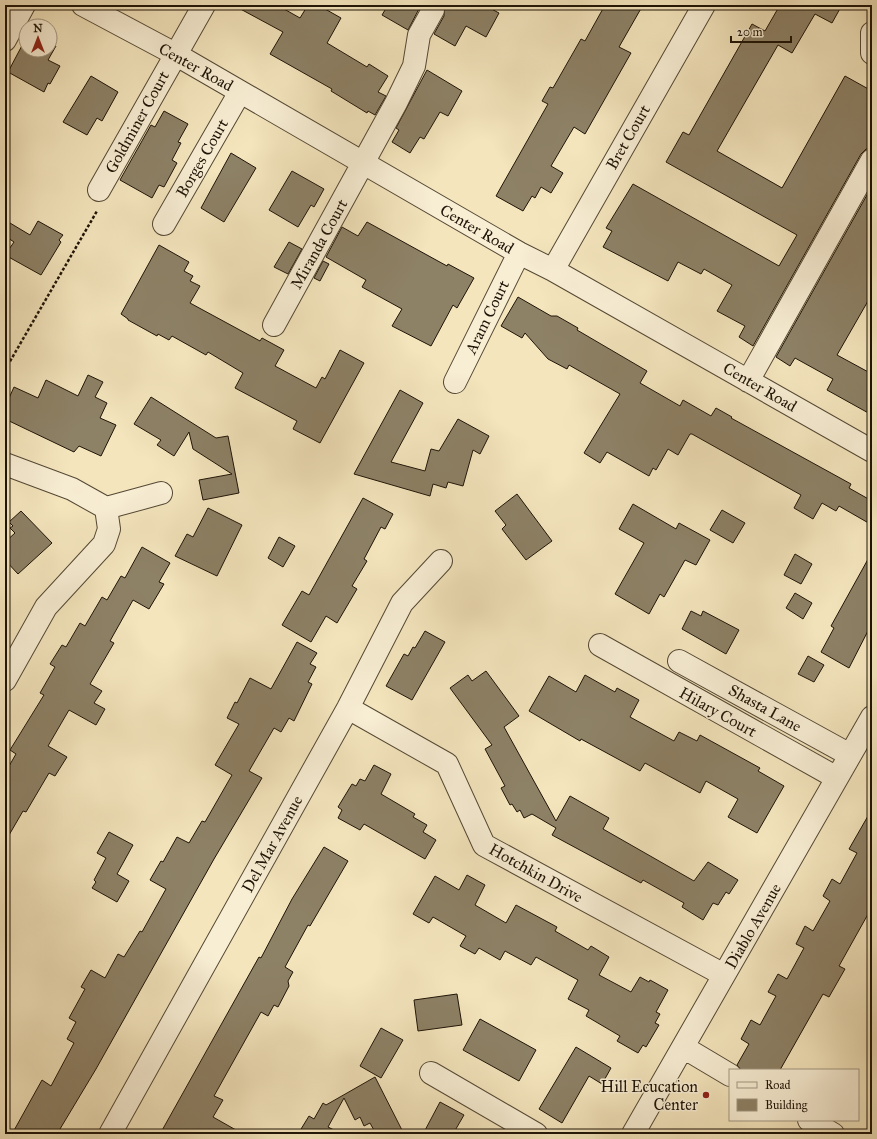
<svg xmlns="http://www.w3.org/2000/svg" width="877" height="1139" viewBox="0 0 877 1139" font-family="'IM FELL Great Primer',serif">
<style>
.building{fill:#8d8166;stroke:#1e1407}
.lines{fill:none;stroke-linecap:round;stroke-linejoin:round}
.minor-casing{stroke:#544834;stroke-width:24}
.path{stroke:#1e1407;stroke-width:2.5;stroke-dasharray:3 2;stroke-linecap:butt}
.minor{stroke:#f8eed4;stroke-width:22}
.poi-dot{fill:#8f2418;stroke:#f8eed4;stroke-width:1.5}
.labels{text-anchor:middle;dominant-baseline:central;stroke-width:3;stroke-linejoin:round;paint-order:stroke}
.street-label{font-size:16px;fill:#1e1407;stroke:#f8eed4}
.poi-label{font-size:16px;fill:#1e1407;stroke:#f8eed4;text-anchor:end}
</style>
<rect width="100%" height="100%" fill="#f4e5bd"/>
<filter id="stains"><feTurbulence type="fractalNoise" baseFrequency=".005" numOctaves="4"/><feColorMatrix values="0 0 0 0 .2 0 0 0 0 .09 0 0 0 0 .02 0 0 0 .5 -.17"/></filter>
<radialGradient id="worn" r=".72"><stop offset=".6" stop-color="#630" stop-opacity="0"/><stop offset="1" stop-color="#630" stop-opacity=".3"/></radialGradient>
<path class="building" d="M233,5H277L300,18L308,5H318L341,18L327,43L367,67L369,64L388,76L378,92L386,96L375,115L368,111L367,113L331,91L332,89L270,54L283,32Z
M388,5H421L408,30L382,15Z
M444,5H484L499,13L486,37L466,26L455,46L434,34L444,16Z
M605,5H643L619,47L631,53L585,134L574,127L551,166L563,173L551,193L541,187L535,198L532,196L523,211L496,196L548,104L542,101L550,87L553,88L581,39L585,41Z
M780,5H842L832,23L815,14L792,53L778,45L717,151L782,188L845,76L872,91V148L866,149L861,154L753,346L739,337L745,326L717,311L732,285L704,269L701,274L678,262L668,281L603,247L612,231L606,228L633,184L779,266L797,235L666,162L683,132L689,135L752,24L765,31Z
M26,38V50H50V43L56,46L48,60L60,66L50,84L48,83L44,92L8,72Z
M427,70L462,91L448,116L440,112L424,139L420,137L410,153L392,142L399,130L396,128Z
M91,76L118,92L102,121L97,118L87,135L63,122Z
M164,111L188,124L178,142L181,143L172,160L177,163L164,187L159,185L152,198L120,180L151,125L155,127Z
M231,153L256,168L224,222L201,208Z
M292,171L324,189L314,207L311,205L298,227L269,210Z
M872,186V294L837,355L872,374V415L827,390L833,379L795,358L790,366L776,357Z
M5,220L30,235L38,221L63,235L59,240L61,242L41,275L5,255L14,242L5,236Z
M367,222L447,266L448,264L474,278L457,308L453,305L431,346L392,326L402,309L362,287L366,280L326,257L342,227L358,236Z
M289,242L302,249L288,274L274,267Z
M159,245L189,262L184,271L193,276L190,281L200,286L190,303L260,341L262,338L284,350L275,366L316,388L322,377L325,379L340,350L364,363L320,443L293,429L297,421L235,388L243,373L208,352L206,355L172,336L169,340L158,334L157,336L128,320V319L121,314Z
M323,261L329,264L320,281L314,278Z
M518,297L551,316H557L578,328L577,330L647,371L640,383L680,406L683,400L711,416L716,408L732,417L731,418L851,484L849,488L872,501V525L839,506L836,511L822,503L813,519L794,508L801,495L692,434H690L678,455L668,449L656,470L653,468L649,476L607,452L600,463L584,453L620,394L569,365L567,369L548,359L525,333L522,338L501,326Z
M88,375L103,382L95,397L107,403L100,418L116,425L101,456L79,446L74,452L5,419V407L14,387L38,398L46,380L78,396Z
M400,390L423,403L391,462L425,471L431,449L439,451L458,419L489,436L480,454L473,450L463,486L448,482L446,488L433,484L430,496L354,474Z
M151,397L216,438L228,436L239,493L203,500L199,480L232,474L193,449L189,432L174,456L157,445L161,440L134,424Z
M517,494L552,541L526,560L502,529L506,525L495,511Z
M363,498L393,514L385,529L381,527L364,559L367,561L352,586L357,589L337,623L326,616L311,642L282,625L302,591L309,595Z
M633,504L676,529L679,523L710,540L696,565L685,560L664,597L660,594L649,614L615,594L644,543L619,529Z
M208,508L242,525L217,576L175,556L187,534L193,537Z
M722,510L745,523L733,543L710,530Z
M21,511L52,543L18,574L5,560V542L15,533L10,528L13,526L9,522Z
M279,537L295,546L283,567L268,558Z
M142,547L170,563L159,582L164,584L149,609L133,600L110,641L114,643L90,684L102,691L94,703L105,709L96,725L69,710L48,746L67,757L55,776L49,773L26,812L23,811L5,842V773L16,754L10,750L44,695L40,693L55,667L50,664L62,645L66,647L80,623L85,626L102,597L107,600L121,576L125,578Z
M872,552V623L849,668L821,652L834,628L831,626Z
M795,554L812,564L801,584L784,575Z
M795,593L812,603L803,619L786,608Z
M691,611L701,616L703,611L739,630L726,654L682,629Z
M425,631L445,642L412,700L386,686L404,654L408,656L413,647L415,648Z
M297,642L317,653L310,664L316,667L308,682L312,684L294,721L289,718L281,732L274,728L249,771L262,778L214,859L96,1069L57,1134H12L42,1080L51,1086L74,1043L67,1039L76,1022L69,1018L85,989L81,987L91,970L105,978L118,954L124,957L140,931L142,932L166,889L150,880L161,861L163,862L177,837L189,843L202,821L205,822L232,775L215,765L239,724L227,718L235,702L237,703L250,678L271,689Z
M808,656L824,665L814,682L798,674Z
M486,671L519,716L504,727L556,821L570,796L609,818L603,829L694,881L708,862L738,880L729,894L726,892L718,905L713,903L703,920L682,907L684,903L643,880L641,883L552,835L556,828L532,814L524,818L520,810L517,812L512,804L510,805L501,788L505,786L485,749L492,745L450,688L468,675L472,681Z
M585,675L615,692L617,688L639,700L630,717L674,741L679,732L697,741L700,735L760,768L758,771L784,786L757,833L728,817L738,799L706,781L700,793L645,763L640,771L581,739L580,741L529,711L549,676L576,692Z
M374,765L391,774L381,794L415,814L413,817L427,825L423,832L436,840L425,859L364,824L360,830L338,818L342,810L338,807L352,784L356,786L360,779L365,781Z
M872,809V907L839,966L845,969L829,997L823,994L780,1070H741L737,1065L749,1044L741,1039L751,1020L760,1025L776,996L768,992L778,974L787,979L804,948L796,944L805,926L813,931L830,901L823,896L832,879L840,884L857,853L849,849Z
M109,832L133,845L117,874L129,881L117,902L92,888L96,882L94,880L106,858L97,853Z
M324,847L348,861L310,926L308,925L285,967L293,972L288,981L289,986L278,1007L274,1005L268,1016L261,1012L214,1096L223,1100L213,1117L243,1134H160L259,957L261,958L292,899Z
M467,875L485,885L475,905L506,923L516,905L557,927L555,931L588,950L591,946L609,957L599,975L631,992L640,977L649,982L650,980L668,990L656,1012L660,1014L655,1023L659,1025L646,1047L643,1045L638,1053L617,1041L620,1036L586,1016L589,1010L568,999L578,980L536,957L531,965L505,951L500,960L479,948L475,954L460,946L466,936L433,917L429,923L413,914L435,876L459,890Z
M457,994L462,1025L418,1031L414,1000Z
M480,1019L536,1050L519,1081L463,1050Z
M381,1028L403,1040L381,1078L360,1066Z
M576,1047L611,1068L602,1084L589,1076L562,1123L539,1109Z
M375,1077L404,1134H376L370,1123L364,1126L360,1117L355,1120L344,1098L328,1127L342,1134H298L309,1116L314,1119L323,1103L326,1105Z
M440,1102L464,1115L453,1134H423Z"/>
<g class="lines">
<g class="minor-casing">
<path id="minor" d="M83,5L175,54L519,253L553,270L872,451
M872,33V53
M5,40L24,5
M99,190L204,5
M164,224L240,92
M553,270L704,5
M274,325L396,103L414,66L419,35L433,10
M748,381L872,160
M455,382L519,253
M5,464L72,489L106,508L109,529L104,544L46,607L5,680
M106,508L161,493
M600,645L837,778
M679,661L850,755
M348,708L447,764L484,845L724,975
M683,1047L730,1075
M431,1073L536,1134
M809,1120L833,1134
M110,1134L348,708L402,603L441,561
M633,1134L872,717"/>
</g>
<path class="path" d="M5,370L97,211"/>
<use href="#minor" class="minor"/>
</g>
<circle class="poi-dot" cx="706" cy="1095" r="4"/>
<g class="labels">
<g class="street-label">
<text transform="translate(196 67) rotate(29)">Center Road</text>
<text transform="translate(137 122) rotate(-61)">Goldminer Court</text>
<text transform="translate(628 137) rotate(-60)">Bret Court</text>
<text transform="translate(202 158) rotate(-60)">Borges Court</text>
<text transform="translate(477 229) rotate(30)">Center Road</text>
<text transform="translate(319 244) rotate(-61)">Miranda Court</text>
<text transform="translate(487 317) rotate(-64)">Aram Court</text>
<text transform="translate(760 387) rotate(30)">Center Road</text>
<text transform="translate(765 708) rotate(29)">Shasta Lane</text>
<text transform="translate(718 712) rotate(29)">Hilary Court</text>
<text transform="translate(272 844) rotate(-61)">Del Mar Avenue</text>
<text transform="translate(536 873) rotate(29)">Hotchkin Drive</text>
<text transform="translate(753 926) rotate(-60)">Diablo Avenue</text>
</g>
<g class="poi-label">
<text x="698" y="1086">Hill Ecucation<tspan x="698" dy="18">Center</tspan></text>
</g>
</g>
<rect width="877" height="1139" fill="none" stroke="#f4e5bd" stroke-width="20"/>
<rect x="6" y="6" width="865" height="1127" fill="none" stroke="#1e1407" stroke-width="2"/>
<rect x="10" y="10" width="857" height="1119" fill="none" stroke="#1e1407"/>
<rect x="729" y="1069" width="130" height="52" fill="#f8eed4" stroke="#a19782"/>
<rect x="737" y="1082" width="20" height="6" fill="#f8eed4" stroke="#a19782"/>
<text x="765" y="1089" font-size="12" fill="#1e1407">Road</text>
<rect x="737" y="1099" width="20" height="12" fill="#8d8166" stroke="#a19782"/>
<text x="765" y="1109" font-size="12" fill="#1e1407">Building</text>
<g transform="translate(38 38)"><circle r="19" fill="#f8eed4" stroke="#a19782"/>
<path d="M0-3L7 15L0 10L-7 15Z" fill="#8f2418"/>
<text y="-6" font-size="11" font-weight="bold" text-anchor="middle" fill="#1e1407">N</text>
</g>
<path d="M731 36v6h60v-6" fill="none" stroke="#1e1407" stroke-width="2"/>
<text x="737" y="36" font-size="12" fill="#1e1407" stroke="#f8eed4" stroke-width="3" paint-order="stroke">20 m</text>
<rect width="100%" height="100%" filter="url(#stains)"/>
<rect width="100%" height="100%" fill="url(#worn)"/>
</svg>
